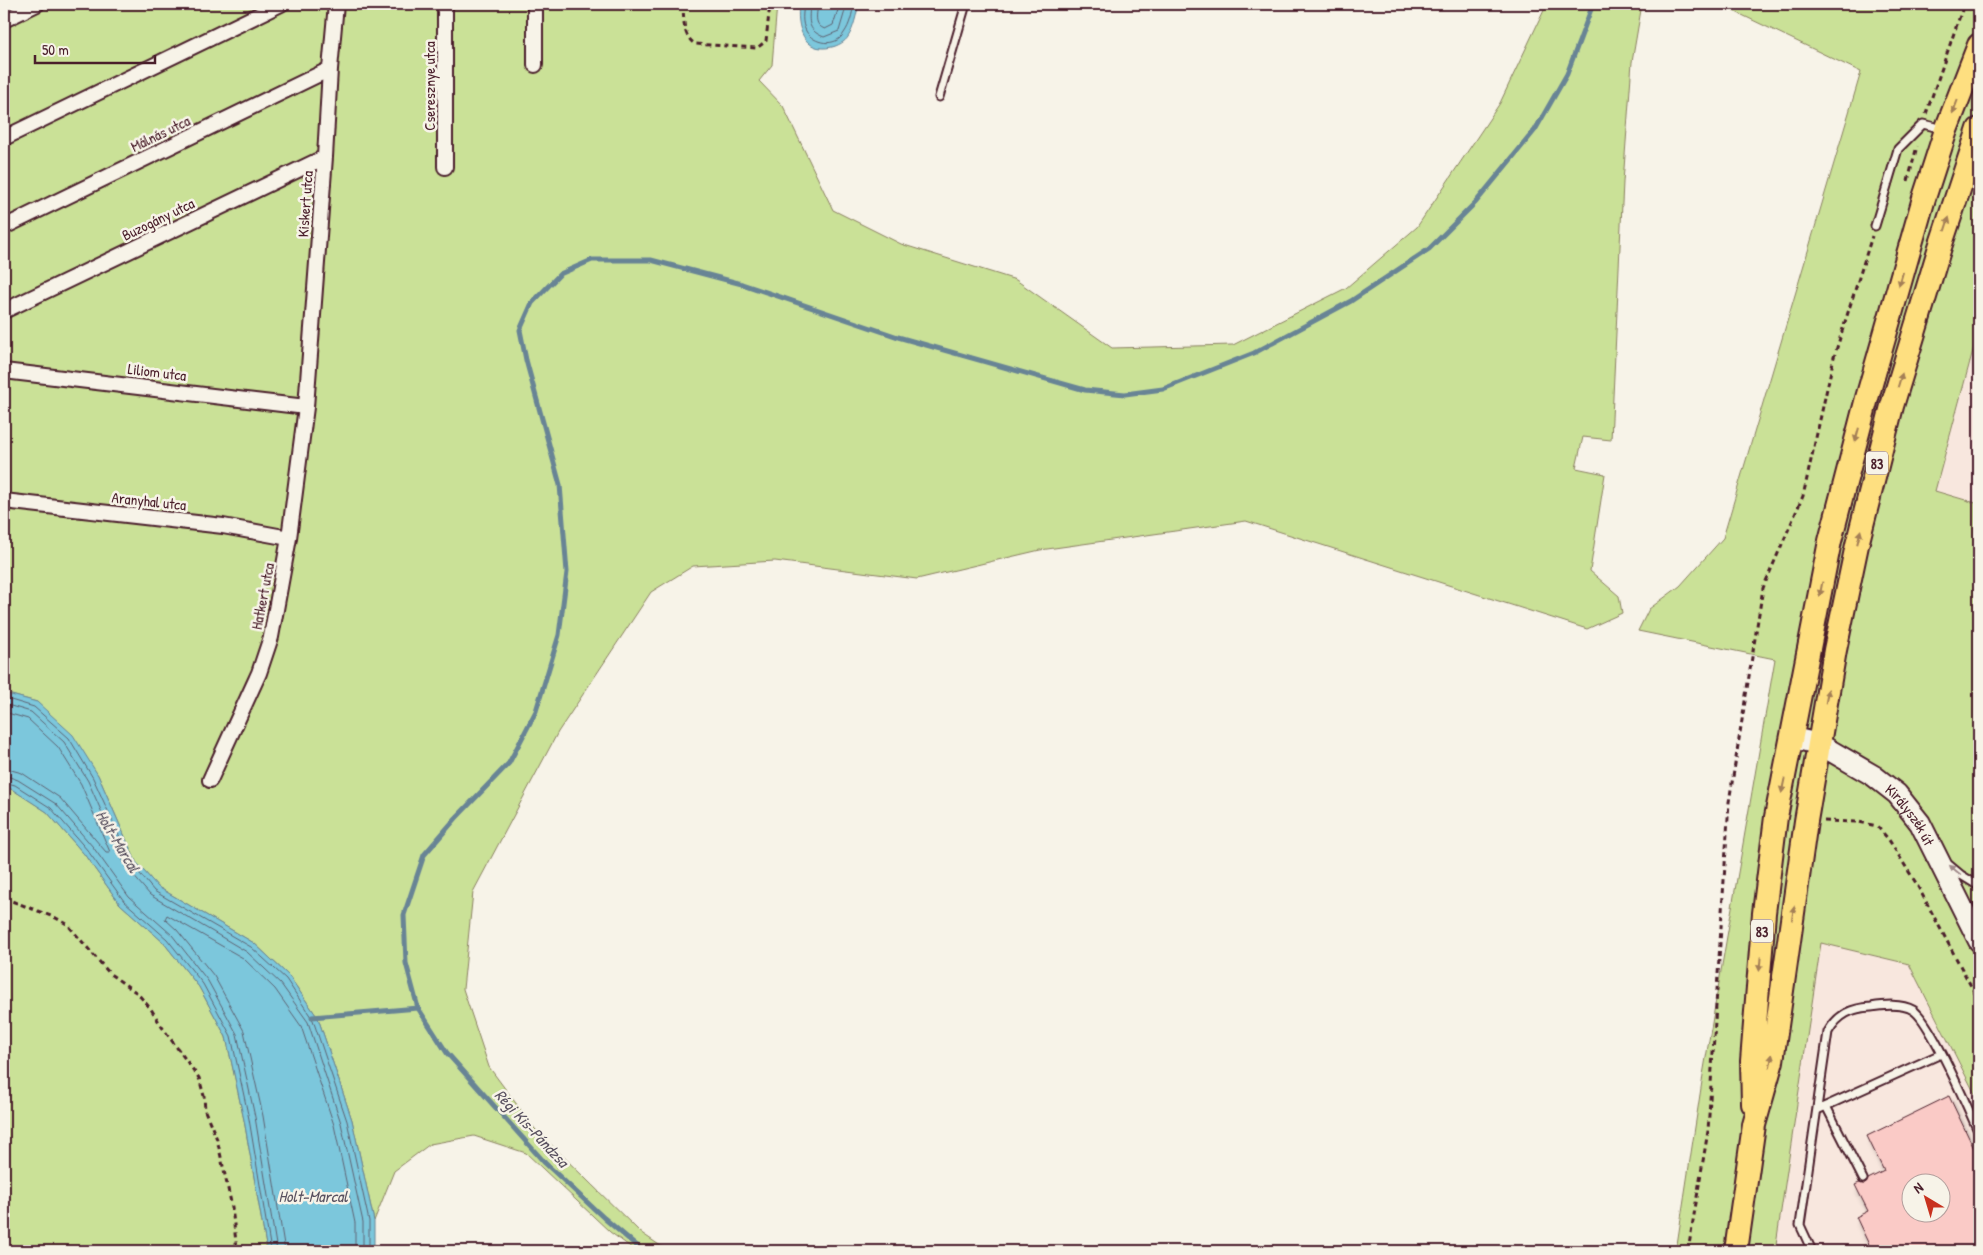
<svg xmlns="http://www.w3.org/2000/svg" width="1983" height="1255" viewBox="0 0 1983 1255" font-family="'Patrick Hand',sans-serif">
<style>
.built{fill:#f8e7de;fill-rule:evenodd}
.green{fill:#cae197;stroke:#8a8061}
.water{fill:#7cc7dc;stroke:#688495}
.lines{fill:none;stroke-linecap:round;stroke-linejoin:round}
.shore{stroke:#5e6272;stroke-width:1}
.stream{stroke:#688495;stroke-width:5}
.building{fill:#facac6;stroke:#4a1f2b;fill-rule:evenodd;filter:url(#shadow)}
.lane-casing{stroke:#4a1f2b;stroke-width:11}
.street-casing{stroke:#4a1f2b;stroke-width:18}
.secondary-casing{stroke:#4a1f2b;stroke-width:24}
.primary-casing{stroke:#4a1f2b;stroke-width:26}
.path{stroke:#4a1f2b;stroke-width:3;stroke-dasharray:5 4;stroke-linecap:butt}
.lane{stroke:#f7f3e8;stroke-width:7}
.street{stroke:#f7f3e8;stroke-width:14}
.secondary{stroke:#f7f3e8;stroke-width:20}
.primary{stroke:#fedf80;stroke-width:22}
.oneway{fill:#a47f56}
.oneway2{fill:#a0898a}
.labels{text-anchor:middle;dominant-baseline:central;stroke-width:5;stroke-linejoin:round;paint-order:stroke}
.shield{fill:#f7f3e8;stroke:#7e5f64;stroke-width:1}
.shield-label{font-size:14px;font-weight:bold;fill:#4a1f2b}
.street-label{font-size:15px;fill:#4a1f2b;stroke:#f7f3e8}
.water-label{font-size:16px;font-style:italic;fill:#595160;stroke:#f7f3e8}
</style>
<defs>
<filter id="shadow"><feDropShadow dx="3" dy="5.5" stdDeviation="2.5" flood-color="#0004"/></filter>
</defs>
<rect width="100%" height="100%" fill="#f7f3e8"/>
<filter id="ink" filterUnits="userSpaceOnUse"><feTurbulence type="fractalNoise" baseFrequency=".02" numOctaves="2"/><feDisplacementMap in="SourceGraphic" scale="10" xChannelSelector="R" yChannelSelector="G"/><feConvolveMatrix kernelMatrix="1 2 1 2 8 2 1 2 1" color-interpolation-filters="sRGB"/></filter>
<g filter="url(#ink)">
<path class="built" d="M1979,328V504L1934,491Z
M1821,943L1909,964L1979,1102V1251H1775ZM1910,1182H1940V1212H1910Z"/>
<path class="green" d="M4,4H777L772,65L759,81L783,106L833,210L901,244L1016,280L1112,348L1233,345L1346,288L1417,227L1500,103L1547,4H1642L1632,62L1623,182L1611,440L1583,437L1576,468L1605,474L1590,571L1619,596L1622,613L1587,629L1246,521L1040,550L917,579L775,561L693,566L651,592L558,732L473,892L463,989L489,1067L535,1129L640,1232L668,1251H636L610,1232L526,1153L474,1136L430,1144L394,1171L374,1221L352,1120L318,1018L289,976L254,943L158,887L136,862L98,775L37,702L4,693Z
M1719,4H1979V328L1935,491L1979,504V1102L1909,964L1821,943L1775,1251H1676L1703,1075L1775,659L1638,631L1649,609L1680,586L1723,538L1861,72Z
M4,786L13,790L47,812L84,854L120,904L163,942L199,987L226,1037L244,1120L267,1251H4Z"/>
<path class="water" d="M799,4H859C856,15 854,28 848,37C845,42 837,46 832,47C803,54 796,26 799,4Z
M4,693L37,702L73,735L98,775L136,862L158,887L254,943L289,976L318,1018L352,1120L374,1221V1251H267L244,1120L226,1037L199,987L163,942L120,904L84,854L47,812L13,790L4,786Z"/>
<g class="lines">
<path class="shore" d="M804,4C803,13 801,22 806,31C813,44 836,48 844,33C850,25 852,14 854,4
M810,4C809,20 806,30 824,37L839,31L847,4
M818,4C817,14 813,25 825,29L833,25L840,4
M4,698L34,707L69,738L93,778L132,864L154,891L251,947L286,979L313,1020L347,1121L369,1221V1251
M4,704L31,712L64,742L88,781L126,867L150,895L247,952L281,984L308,1022L341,1123L363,1222V1251
M4,712L28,719L58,747L81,784L110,852H106L60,798L22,773L4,768
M4,775L18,780L56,804L93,847L129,897L172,935L208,981L237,1034L255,1117L277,1251
M4,782L15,785L51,808L88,851L124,901L167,939L203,984L231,1036L249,1119L271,1251
M285,1251L263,1116L244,1031L214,976L177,930L165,919L167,915L243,958L275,989L301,1026L334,1125L355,1223V1251"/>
<path class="stream" d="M312,1017L418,1008
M643,1251L604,1218L545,1163L447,1053L418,1008L406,963L404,915L424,855L456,818L509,763L536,711L559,635L567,572L560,485L526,360L520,330L532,303L560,274L592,260H651L742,284L898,337L1085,390L1125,394L1163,389L1254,353L1351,301L1429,249L1476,202L1535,130L1567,74L1593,4"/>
</g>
<path class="building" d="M1949,1096L1979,1159V1251H1872L1856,1217L1868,1211L1855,1185L1859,1183L1865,1184L1868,1179L1884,1171L1867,1136ZM1910,1182H1940V1212H1910Z"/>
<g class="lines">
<g class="lane-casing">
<path id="lane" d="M939,97L966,4
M1875,226L1898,149L1923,124L1943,129
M1949,865L1961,875L1979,886
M1826,1106L1863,1179
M1817,1110L1941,1054
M1812,1251L1800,1225L1828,1032C1838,1014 1852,1008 1871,1007C1884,1005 1901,1003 1913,1010C1931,1021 1968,1109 1979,1133"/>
</g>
<g class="street-casing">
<path id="street" d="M535,4V65
M4,20L37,4
M4,138L281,4
M445,167V4
M4,227L330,69
M4,311L325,157
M4,371L306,407
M4,501L223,526L289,538
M210,780L259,673L271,637L289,538L306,407L325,157L330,69L336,4"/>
</g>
<g class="secondary-casing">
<g id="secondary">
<path id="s1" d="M1793,738L1819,744L1874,776L1897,794L1920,823L1979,941"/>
</g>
</g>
<g class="primary-casing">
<path id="primary" d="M1753,1104L1752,1061L1764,913L1776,817L1830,541L1867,398L1924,198L1946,130L1979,45
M1736,1251L1754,1125L1772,1061L1806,821L1819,744L1835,650L1857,545L1892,406L1940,247L1979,129"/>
</g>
<path class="path" d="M683,4C684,18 682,36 695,44L757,48L766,41L770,4
M1926,114L1964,4
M1908,181L1917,146
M1824,821L1859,822L1877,826L1889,840L1916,883L1979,1001
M4,898L56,918L67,924L110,974L137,993L151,1009L162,1027L199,1078L204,1096L205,1111L217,1139L232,1207L237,1251
M1688,1251L1708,1131L1729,802L1763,588L1803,496L1834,357L1872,236"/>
<use href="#lane" class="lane"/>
<use href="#street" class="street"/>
<use href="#secondary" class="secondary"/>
<use href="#primary" class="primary"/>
</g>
<defs><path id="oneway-solid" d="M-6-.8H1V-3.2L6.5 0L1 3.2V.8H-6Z" transform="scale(1.25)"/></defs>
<g class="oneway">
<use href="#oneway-solid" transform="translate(1955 107) rotate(111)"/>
<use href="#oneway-solid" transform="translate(1947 224) rotate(-72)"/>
<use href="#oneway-solid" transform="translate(1901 279) rotate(106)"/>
<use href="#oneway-solid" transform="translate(1900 380) rotate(-73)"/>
<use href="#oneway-solid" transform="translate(1857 435) rotate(105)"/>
<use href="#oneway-solid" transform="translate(1859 537) rotate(-76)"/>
<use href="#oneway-solid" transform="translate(1821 589) rotate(101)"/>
<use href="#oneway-solid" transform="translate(1827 696) rotate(-80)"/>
<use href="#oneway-solid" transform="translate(1783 786) rotate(102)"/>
<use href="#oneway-solid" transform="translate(1793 913) rotate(-82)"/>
<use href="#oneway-solid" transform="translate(1760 964) rotate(95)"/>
<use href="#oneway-solid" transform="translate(1771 1061) rotate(-79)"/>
</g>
<use class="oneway2" href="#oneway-solid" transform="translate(1955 870) rotate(-140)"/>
</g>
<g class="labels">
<g class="shield">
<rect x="1866" y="451.5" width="22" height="23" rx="4"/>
<rect x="1751" y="919.5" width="22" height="23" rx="4"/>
</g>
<g class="shield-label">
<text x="1877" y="463">83</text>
<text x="1762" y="931">83</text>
</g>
<g class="street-label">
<text transform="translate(429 86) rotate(-90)">Cseresznye utca</text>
<text transform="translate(160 133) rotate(-26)">Málnás utca</text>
<text transform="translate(305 204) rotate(-86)">Kiskert utca</text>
<text transform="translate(158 219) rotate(-26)">Buzogány utca</text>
<text transform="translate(157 372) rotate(7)">Liliom utca</text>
<text transform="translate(149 501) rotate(6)">Aranyhal utca</text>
<text transform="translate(262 596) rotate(-79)">Hatkert utca</text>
<text stroke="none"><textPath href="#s1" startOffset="144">Királyszék út</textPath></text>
</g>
<g class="water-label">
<text transform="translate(118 841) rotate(59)">Holt-Marcal</text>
<text transform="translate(532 1128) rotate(47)">Régi Kis-Pándzsa</text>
<text x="313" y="1196">Holt-Marcal</text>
</g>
</g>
<rect width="1983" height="1255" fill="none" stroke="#f7f3e8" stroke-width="20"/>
<rect x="10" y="10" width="1963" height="1235" fill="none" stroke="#4a1f2b" stroke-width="2" filter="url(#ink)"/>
<g transform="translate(1926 1198) rotate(322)"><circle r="24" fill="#f7f3e8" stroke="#b29e9c"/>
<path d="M0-4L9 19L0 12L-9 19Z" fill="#c8321e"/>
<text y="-8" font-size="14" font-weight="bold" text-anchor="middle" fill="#4a1f2b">N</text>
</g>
<path d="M35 55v8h120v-8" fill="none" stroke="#4a1f2b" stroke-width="2.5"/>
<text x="42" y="55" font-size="15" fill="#4a1f2b" stroke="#f7f3e8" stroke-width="4" paint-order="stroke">50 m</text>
</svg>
